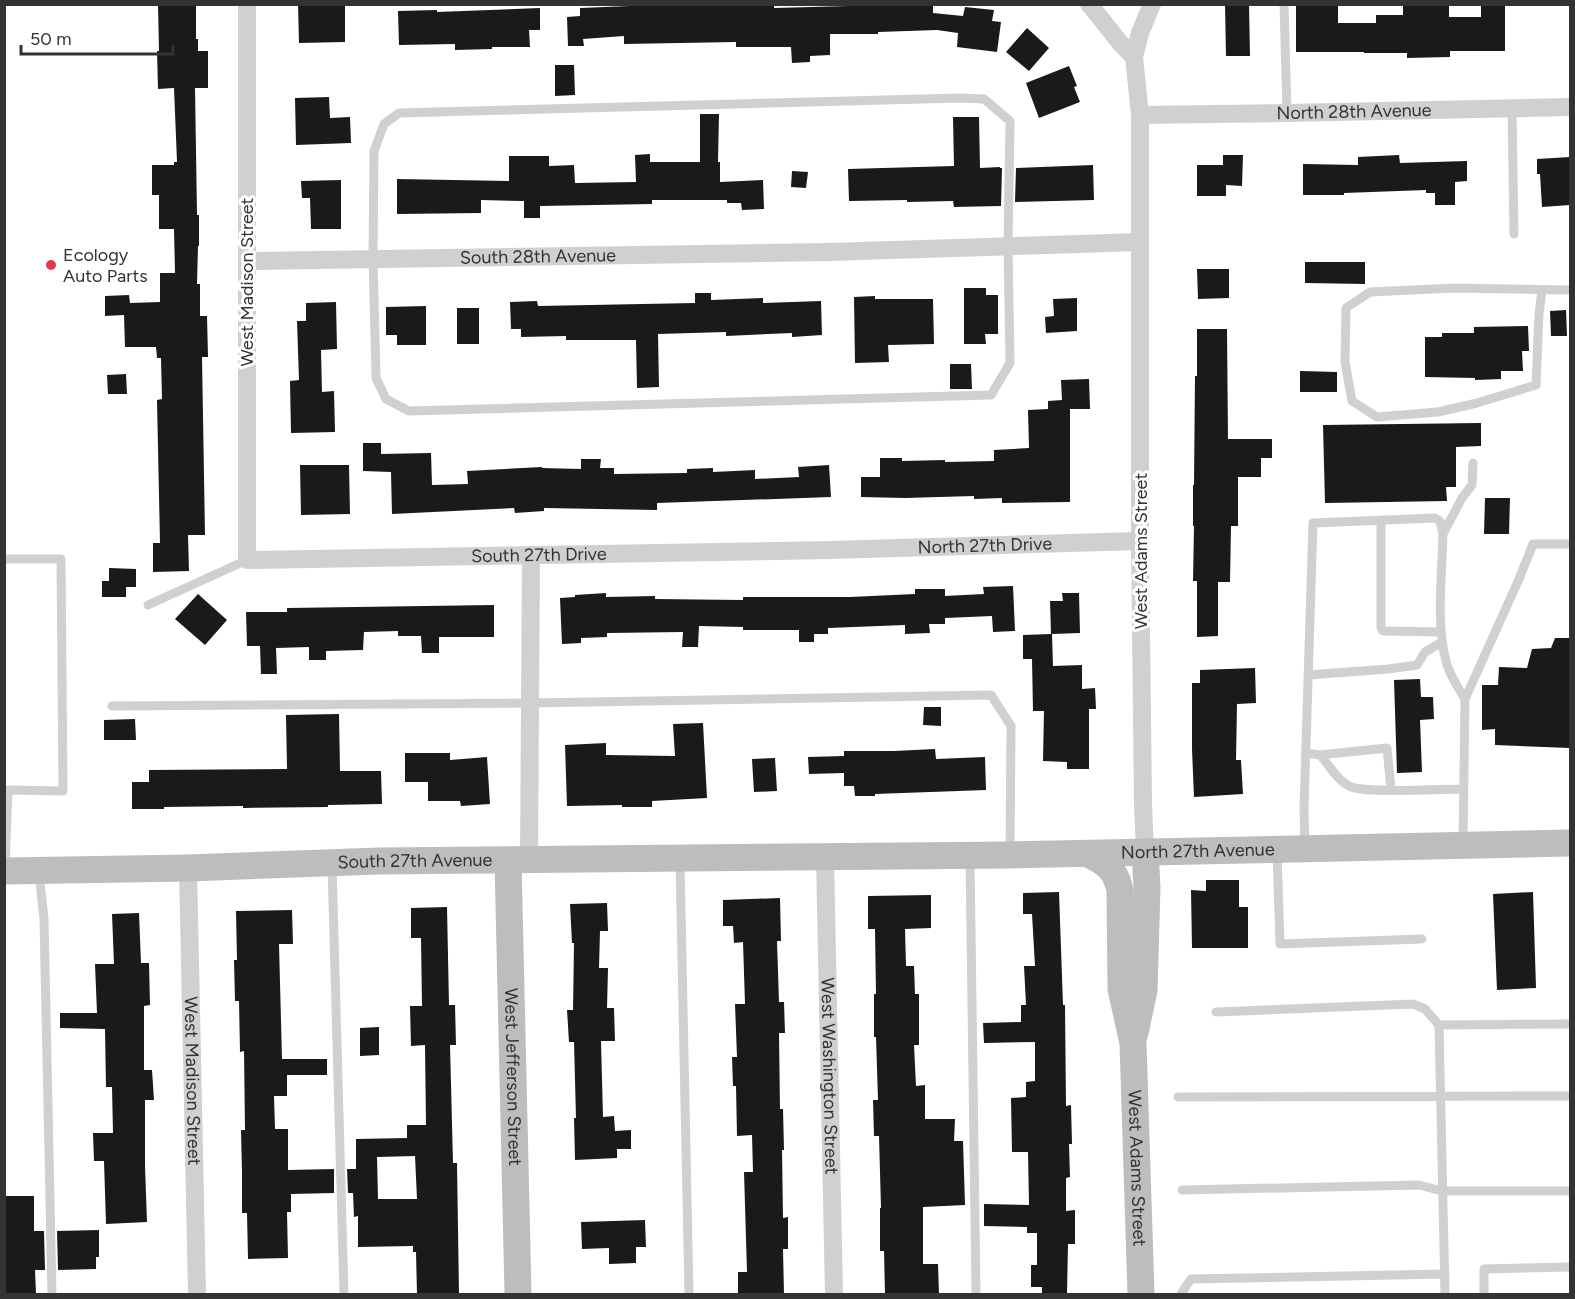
<svg xmlns="http://www.w3.org/2000/svg" width="1575" height="1299" viewBox="0 0 1575 1299" font-family="Figtree,sans-serif">
<style>
.building{fill:#1a1a1a;fill-rule:evenodd}
.lines{fill:none;stroke-linecap:round;stroke-linejoin:round}
.lane{stroke:#d0d0d0;stroke-width:9}
.street{stroke:#d0d0d0;stroke-width:18}
.secondary{stroke:#bdbdbd;stroke-width:27}
.poi-dot{fill:#e63946;stroke:#fff;stroke-width:2}
.labels{text-anchor:middle;dominant-baseline:central;stroke-width:6;stroke-linejoin:round;paint-order:stroke}
.street-label{font-size:18px;fill:#333;stroke:#fff}
.poi-label{font-size:18px;fill:#333;stroke:#fff;text-anchor:start}
</style>
<rect width="100%" height="100%" fill="#fff"/>
<path class="building" d="M158,4H196V39H198V51H208V88H195L197,215H199V246H198L197,284H200V316H207L208,357H202L205,535H188L189,571L153,572V543H160L157,400L162,399L161,358H157L156,347H125L124,315L105,316V296L129,295L130,303L160,302V273H175L174,229H159V195H152V165H174V162H177L174,88L158,89L157,51H159Z
M298,4H345V42L299,43Z
M679,4H774V8L848,6V4H933V13L963,16L965,7L994,10L992,21L1001,22L997,52L957,47L958,33L937,30L878,32V34H830V55L810,56V62L792,63L791,47H736V42L624,44V36L583,39L584,46H568L567,17L580,16V8Z
M1225,4H1249L1250,56H1226Z
M1296,4H1338V23H1376V15H1403V4H1449V17H1481V4H1505V51H1450V57L1407,58V53H1364V52H1296Z
M540,8V30H529L530,47H492V49L455,50V44L399,45L398,11L437,10V12Z
M1027,28L1049,48L1029,71L1006,52Z
M555,65H574L575,95L555,96Z
M1069,66L1077,86L1074,87L1080,102L1039,118L1026,83Z
M329,97L330,118L350,117L351,143L296,145L295,98Z
M700,114H719L718,162H720V182L763,180L764,209L742,210L741,203H727V200H652V204L540,206V218H524V201L481,200V213L397,214V179L509,181V156H549V166L574,165L575,183L636,182L635,155L650,154V162H700Z
M953,117H979L980,168L1000,167V168H1002L1001,206L954,207L953,201L907,202V200L849,201L848,169L954,166Z
M1223,155H1243L1242,186L1226,185V196H1197V165H1223Z
M1399,155L1400,163L1467,161V181L1455,182V205H1435V193H1426V190L1344,193V195H1303V164L1358,165V157Z
M1570,157V205L1542,207L1540,174H1537V159Z
M1093,165L1094,200L1015,202L1016,168Z
M792,171L808,172L806,188L791,187Z
M341,180V229H311L310,198H302L301,181Z
M1305,262H1365V284L1305,283Z
M1197,269H1229V298L1198,299Z
M964,288H986V295H998V334H985L986,344H964Z
M695,293H711V300L763,298V303L821,301L822,335L792,337V333L726,336V332L658,334L659,387L637,388L636,340H566V336L521,337V329H511L510,302L537,301L538,306L695,303Z
M875,296V299H933L934,344L888,345L889,362L855,363L854,297Z
M1077,298V331L1046,333L1045,317L1054,316L1053,299Z
M336,302L337,349L321,350L322,392L334,391L335,432L291,433L290,381L299,380L297,321H306V303Z
M426,306V345H397V335H386V307Z
M457,308H479V344H457Z
M1566,310L1567,336H1551L1550,311Z
M1528,326L1529,351H1522L1523,371H1501V379L1475,380V378L1425,377V337H1442V333H1474V327Z
M1197,329H1227L1228,439H1272V458H1261V477H1238V526H1231L1230,582H1218V636L1197,637V581H1193L1194,526H1193V485H1194L1195,376H1197Z
M950,364H971L972,389H950Z
M1300,371L1337,372V392H1300Z
M126,374L127,394H108L107,375Z
M1089,379L1090,409H1070V502L1002,503V498L974,499V496L905,498L861,497V477H880V458H902V461L945,460V462L994,461V450L1029,448L1028,410L1048,409V401L1062,400L1061,380Z
M1481,423V446L1456,447V487H1446L1447,501L1325,503L1323,425Z
M363,443H381V454L431,453L432,485L468,484L467,471L542,467V468L581,469V459H601L600,468H614V474L687,473V469L713,468V472L755,470V479L799,477L798,467L829,465L831,497L657,503V510L544,508V511L515,513L514,508L392,514L391,472L363,471Z
M300,465H349L350,514L301,515Z
M1485,498H1510L1509,534H1484Z
M109,568L136,569V587H126V597H102V581H109Z
M1013,586L1015,631L993,632L992,616L945,618V624H929L930,633L905,634V625L828,628V634H814V642H799V630H743V627L699,626L698,647H682L683,632L607,633V637L581,638V643L562,644L560,598L575,597V595L606,593V597L655,596V599L743,600V597H850L915,594V589H945V596L984,594L983,587Z
M1062,593H1079L1080,633L1052,634L1053,666L1082,665V689L1095,688L1096,709H1089V769H1067V762L1043,761L1044,711H1033L1032,659H1023V635L1051,634L1050,601H1063Z
M198,594L227,620L205,645L175,619Z
M494,605V637H439V653H422L421,636H398V631L364,632L363,650L326,651V660H309V647L276,648L277,674H261L260,646H247L246,612H287V608Z
M1555,638H1570V748L1495,745V729L1482,730V685H1498L1499,667L1527,668L1532,649L1551,648Z
M1255,668L1256,703L1237,704L1236,760H1241L1243,794L1194,797L1192,749V683H1200V670Z
M1420,679L1421,697H1433L1434,719L1420,720L1422,772L1397,773L1394,680Z
M924,707H941V726L923,725Z
M339,714L340,771H381L382,804L328,805V807L243,808V806L164,807V809H132V782H149V770L287,769L286,715Z
M135,719L136,740H104V720Z
M703,723L707,798L652,801V807H622V805L567,806L565,745L606,743V755L675,756L673,724Z
M935,749L936,759L985,757L986,790L875,794V796H855L854,786H844V773L809,774L808,757L844,756V751H894Z
M405,753H450V760L487,757L490,804L461,806L460,801H428V782H405Z
M775,758L777,791L754,792L752,759Z
M1206,880H1239V907H1248V948H1192L1191,890L1206,891Z
M1059,892L1063,1005H1065L1066,1106L1071,1105L1072,1144H1069L1070,1177L1066,1178V1211L1075,1210V1244H1068L1067,1294H1042V1287H1031V1265H1037V1233H1027V1227L984,1226V1204L1029,1205L1028,1152H1012L1011,1098L1026,1097V1082L1035,1081V1042L984,1043L983,1023L1021,1022V1005H1026L1024,966H1035L1032,914H1023V893Z
M1533,892L1536,988L1497,990L1493,894Z
M931,895V928L905,929L906,966H914L915,994H919V1045H914L916,1086L925,1085V1119H955L954,1141H963L965,1205L923,1207V1264H938L939,1294H885L884,1251H880V1208H881L879,1136H874L873,1100H878L876,1037H874V994H876L875,929H868V896Z
M780,898L781,941H777L779,1002H784L785,1033H779L780,1109H783L784,1150H782L783,1218L788,1217V1249H783L784,1294H738V1272H747L744,1172H753L752,1135L737,1136L736,1086H733L732,1057H737L735,1004H745L743,942L734,943L733,926H723V900Z
M607,903L608,931H600L599,968H608L607,1008H614L615,1041H601L603,1117L614,1116L615,1131L631,1130V1149H617V1158L575,1160L574,1118H576L574,1042H569L567,1010H573L574,943H572L570,904Z
M447,907L449,1005H455L456,1045H450L453,1163H457L459,1294H417L416,1252H413V1246L358,1247V1216L354,1217L353,1193H348L347,1169H356V1139L407,1138V1125H426L425,1045L411,1046L410,1006H422L421,938H411V908ZM415,1156L417,1199H378L377,1157Z
M292,910L293,944H279L282,1059H327V1075H287V1096H274L275,1129H288V1170L334,1169V1193L291,1194V1212H287L288,1258L248,1259L247,1213H242V1172L241,1130H245L244,1051L240,1052L239,1001H235L234,960H237L236,911Z
M139,913L141,963H149L150,1005L144,1006V1070H152L154,1100H145V1166L147,1222L106,1224L104,1161H94L93,1133H113L112,1087H106L105,1029L60,1028V1013H97L95,964H114L112,914Z
M379,1027V1055L360,1056V1028Z
M4,1196H34V1231H44L45,1270H35L36,1294H4Z
M645,1220L646,1247H636V1263L609,1264V1248L582,1249L581,1222Z
M99,1230V1257H96V1269L58,1270L57,1231Z"/>
<g class="lines">
<path class="lane" d="M1284,4L1287,113
M960,98L984,99L1010,121L1008,246L1010,363L991,395L409,411L386,399L376,378L373,259L374,151L384,124L399,113Z
M1512,108L1514,234
M1542,290L1539,314L1536,385L1477,403L1438,412L1377,417L1352,401L1345,362L1346,308L1370,292L1454,288L1570,290
M1381,520V628L1383,631L1441,632
M1443,534L1462,498L1472,485L1473,463
M4,559H61L63,791L8,790L5,867
M148,605L247,560
M1308,675L1388,669L1417,665L1425,652L1442,642
M112,706L531,703L991,695L1011,726L1010,853
M1306,753L1320,755C1330,766 1337,780 1349,786C1363,794 1442,789 1463,789
M1320,755L1387,748L1391,790
M1463,843L1465,699L1519,579L1533,544H1570
M1305,846L1304,808L1313,523L1435,518L1440,521L1443,534C1442,573 1436,625 1446,661C1449,675 1458,687 1465,699
M1277,852L1280,944L1422,939
M970,858L976,1294
M680,862L689,1294
M332,865L344,1294
M39,873L44,919L52,1294
M1216,1012L1413,1004L1425,1009L1439,1025
M1178,1097L1570,1096
M1182,1190L1419,1185L1442,1191H1570
M1181,1294L1191,1279L1445,1274
M1445,1294L1439,1025L1570,1024
M1484,1294V1269L1570,1267"/>
<g class="street">
<path id="s1" d="M247,4V560L830,550L1140,541"/>
<path d="M1089,4L1094,10L1121,44L1134,57"/>
<path id="s2" d="M1140,115L1287,113L1570,107"/>
<path id="s3" d="M247,261L829,252L1140,242"/>
<path d="M1145,852L1143,804L1140,541V115L1134,57L1140,33L1152,4"/>
<path id="s4" d="M825,858L834,1294"/>
<path d="M529,860L531,555"/>
<path id="s5" d="M188,868L197,1294"/>
</g>
<g class="secondary">
<path id="s6" d="M1088,854C1106,863 1115,868 1120,890L1121,989L1133,1043L1141,1294"/>
<path id="s7" d="M508,861L518,1294"/>
<path id="s8" d="M4,871L188,868L379,861L1010,855L1570,843"/>
<path d="M1135,1033L1144,990L1147,887L1145,852"/>
</g>
</g>
<circle class="poi-dot" cx="51" cy="265" r="6"/>
<g class="labels">
<g class="street-label">
<text stroke="none"><textPath href="#s2" startOffset="214">North 28th Avenue</textPath></text>
<text stroke="none"><textPath href="#s3" startOffset="291">South 28th Avenue</textPath></text>
<text transform="translate(247 282) rotate(-90)">West Madison Street</text>
<text stroke="none"><textPath href="#s1" startOffset="1294">North 27th Drive</textPath></text>
<text transform="translate(1141 551) rotate(-90)">West Adams Street</text>
<text stroke="none"><textPath href="#s1" startOffset="848">South 27th Drive</textPath></text>
<text stroke="none"><textPath href="#s8" startOffset="1194">North 27th Avenue</textPath></text>
<text stroke="none"><textPath href="#s8" startOffset="411">South 27th Avenue</textPath></text>
<text stroke="none"><textPath href="#s4" startOffset="218">West Washington Street</textPath></text>
<text stroke="none"><textPath href="#s7" startOffset="216">West Jefferson Street</textPath></text>
<text stroke="none"><textPath href="#s5" startOffset="213">West Madison Street</textPath></text>
<text stroke="none"><textPath href="#s6" startOffset="330">West Adams Street</textPath></text>
</g>
<g class="poi-label">
<text x="63" y="255">Ecology<tspan x="63" dy="21">Auto Parts</tspan></text>
</g>
</g>
<rect width="1575" height="1299" fill="none" stroke="#333333" stroke-width="12"/>
<path d="M21 45v9h152v-9" fill="none" stroke="#333333" stroke-width="3"/>
<text x="30" y="45" font-size="18" fill="#333333" stroke="#ffffff" stroke-width="4.5" paint-order="stroke">50 m</text>
</svg>
